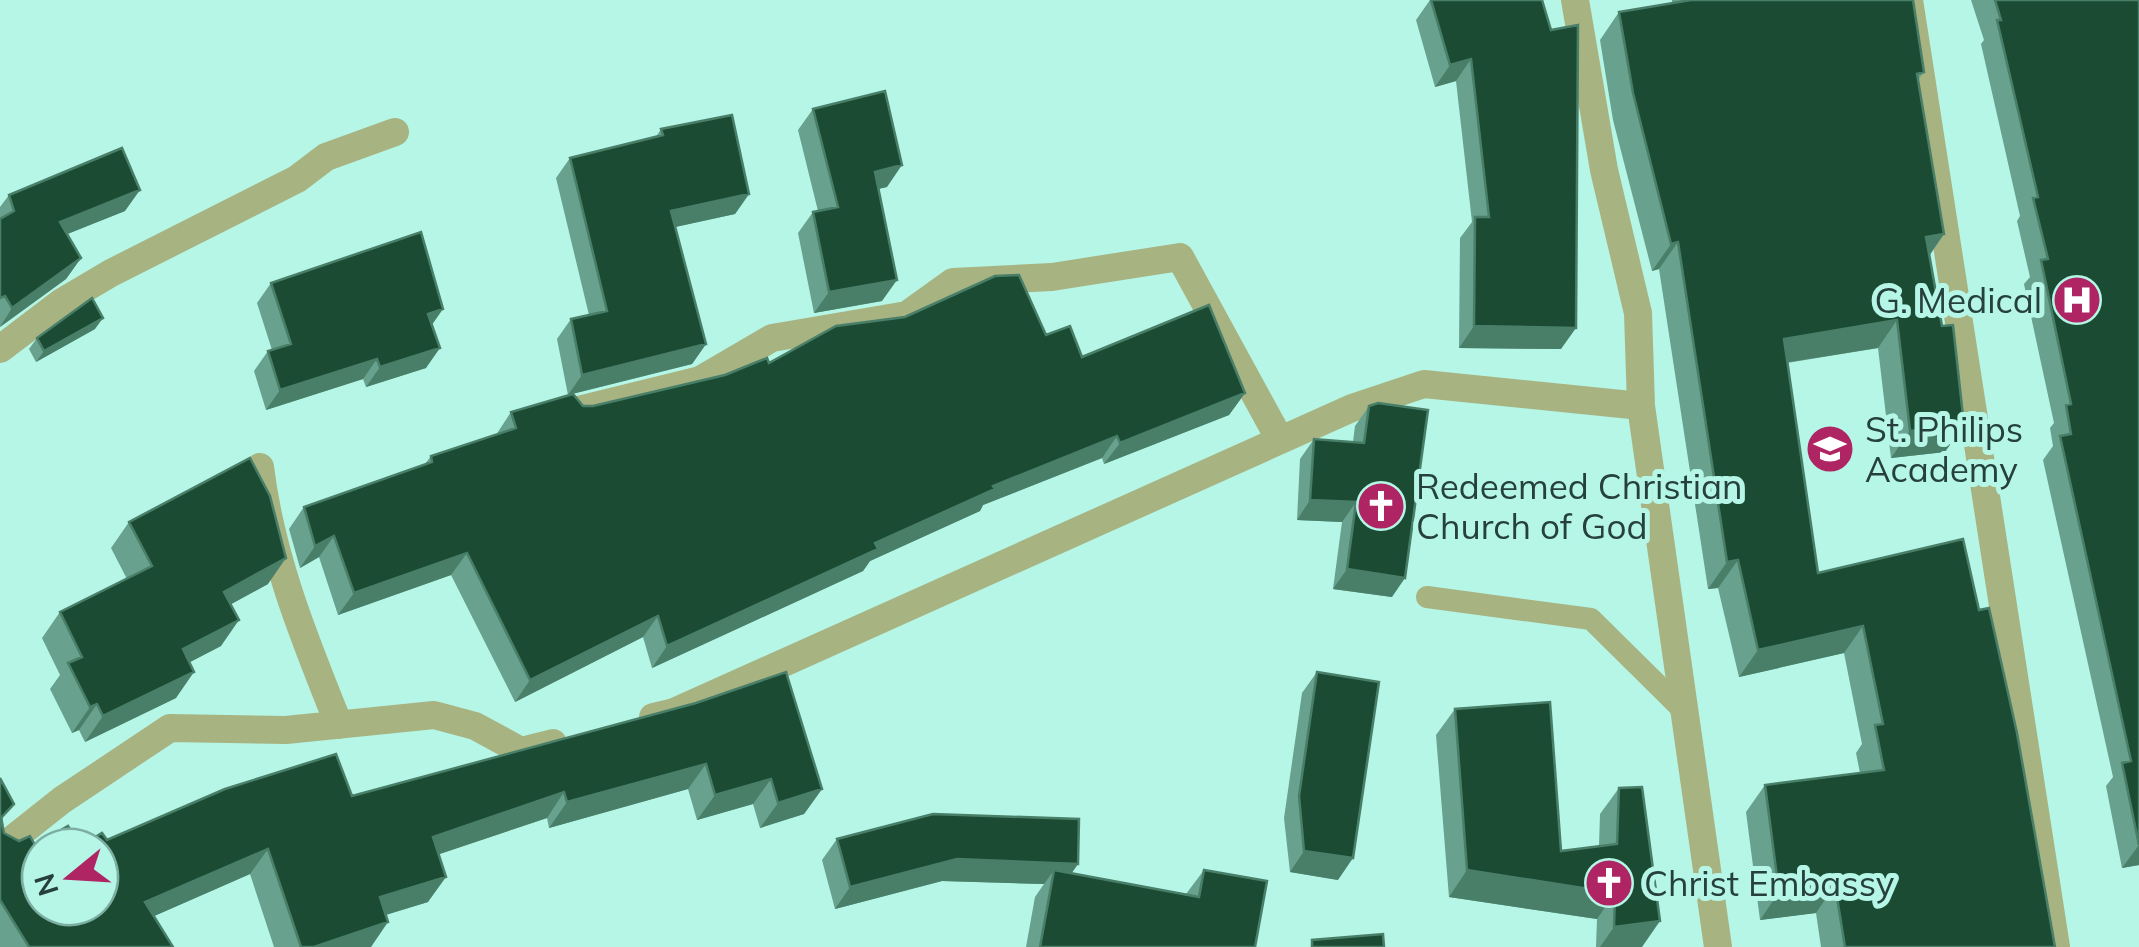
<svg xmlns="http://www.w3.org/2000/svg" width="2139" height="947" viewBox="0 0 2139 947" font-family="Mulish,sans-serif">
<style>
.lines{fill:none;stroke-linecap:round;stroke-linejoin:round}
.service{stroke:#a8b382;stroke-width:22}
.minor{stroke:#a8b382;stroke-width:28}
.wall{fill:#68a18d}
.shaded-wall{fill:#497f69}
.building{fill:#1b4c33;stroke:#497f69;stroke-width:2.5;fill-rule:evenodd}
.labels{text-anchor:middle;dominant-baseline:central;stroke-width:10;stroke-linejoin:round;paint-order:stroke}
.poi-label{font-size:35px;fill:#26413b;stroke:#b5f6e7;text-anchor:start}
</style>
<rect width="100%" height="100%" fill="#b5f6e7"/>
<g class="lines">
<path class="service" d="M1427,597L1591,619L1682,709"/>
<path class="minor" d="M1575,0L1604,170L1638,313L1641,406L1718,947
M1909,0L2056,947
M0,349L62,302L111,273L297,179L326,157L395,132
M574,411L700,380L772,338L907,315L953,282L1052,277L1180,257L1280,440
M260,467C271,558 305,640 339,725
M653,717L674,712L1352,408L1424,384L1641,406
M0,849L62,800L170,728L286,730L434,715L475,726L521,751L553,743"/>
</g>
<path class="wall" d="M1430,0H1542L1561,349L1459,348L1460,238L1472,222L1456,81L1435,87L1416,20Z
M1672,0H1913L1924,72L1918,80L1944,234L1930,255L1945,452L1891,458L1878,348L1787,363L1818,573L1963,539L2055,947H1821L1816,913L1760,920L1746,812L1765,785L1860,773L1856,753L1862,744L1844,653L1739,677L1718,588L1708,589L1659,269L1652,271L1613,120L1600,40L1619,12L1672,3Z
M1971,0H2139V865L2122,868L2106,786L2113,777L2043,460L2053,446L2050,428L2054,423L2024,284L2030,277L2017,221L2020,216L1981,44L1984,40Z
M813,109L887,187L878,189L882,301L814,313L798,233L813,212L818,211L798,130Z
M661,129L749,194L735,214L675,227L706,344L692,364L568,395L557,339L571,319L589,315L556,178L570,158L656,137Z
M9,195L125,211L67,234L81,258L66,279L0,327V207Z
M271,283L432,325L426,368L366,387L363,379L266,410L254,371L268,351L272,350L257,303Z
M95,329L36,362L29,349L37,338Z
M1046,335L1082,357L1245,393L1229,415L1104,464L1102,458L983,505L980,511L870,561L863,571L652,668L643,637L515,702L451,575L338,615L319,557L300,568L289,529L304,507L425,464L431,456L496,435L511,412L593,406L769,363Z
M1369,406L1392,597L1333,589L1342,522L1297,520L1300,459L1314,439L1353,442L1355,426Z
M129,522L268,584L231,604L221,646L190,662L176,698L85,742L79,730L72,733L50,689L60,675L42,638L60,612L127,579L111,548Z
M1317,672L1338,880L1290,872L1284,818L1302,693Z
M696,703L822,789L804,814L760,828L753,804L697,820L688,789L549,828L547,818L439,854L428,902L386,915L371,947H274L250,874L154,916L173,947H0V778L4,833L19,841L35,845L80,846L352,796Z
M1455,709L1561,851L1599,846L1600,814L1619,788L1642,947H1596L1597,919L1449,897L1436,735Z
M837,839L1078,864L1071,874L1186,894L1204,870L1255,947H1026L1035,897L1044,884L942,881L835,909L822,860Z"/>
<path class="shaded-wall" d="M1471,59L1456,81L1435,87L1450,65Z
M902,165L887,187L860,193L875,172Z
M140,190L125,211L45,243L60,222Z
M749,194L735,214L657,231L671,211Z
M1944,234L1925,261L1926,237Z
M1678,242L1659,269L1652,271L1671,244Z
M81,258L66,279L0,327L12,308Z
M897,280L882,301L814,313L829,292Z
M443,309L429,329L428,314Z
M103,318L95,329L36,362L44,351Z
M1897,320L1878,348L1764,366L1784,339Z
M1474,326L1576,328L1561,349L1459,348Z
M706,344L692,364L568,395L582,375Z
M440,348L426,368L366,387L380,367Z
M377,359L363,379L266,410L280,390Z
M1245,393L1229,415L1104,464L1120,443Z
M1964,425L1945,452L1891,458L1910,431Z
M1117,436L1102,458L983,505L980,511L870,561L863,571L652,668L667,646L993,486Z
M1310,500L1356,502L1342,522L1297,520Z
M334,536L319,557L300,568L315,546Z
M467,553L451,575L338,615L354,593Z
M286,558L268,584L206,618L224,592Z
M1738,560L1718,588L1708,589L1727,562Z
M1347,569L1405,578L1392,597L1333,589Z
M658,616L643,637L515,702L530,680Z
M239,620L221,646L165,675L183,649Z
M1863,626L1844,653L1739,677L1758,650Z
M194,672L176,698L85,742L103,716Z
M97,704L79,730L72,733L90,707Z
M706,764L688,789L549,828L567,802Z
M771,779L753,804L697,820L715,795Z
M822,789L804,814L760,828L778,803Z
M564,792L547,818L416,862L433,837Z
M2139,845V865L2122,868Z
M268,849L250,874L127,928L145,902Z
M1304,851L1353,858L1338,880L1290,872Z
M957,859L1078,864L1063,885L1054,870L1044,884L942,881L835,909L850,887Z
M1467,870L1615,893L1597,919L1449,897Z
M446,877L428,902L362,922L380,897Z
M1835,885L1816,913L1760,920L1779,892Z
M1660,921L1642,947H1600L1614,927Z
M388,922L371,947H314Z"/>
<path class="building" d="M1431,0H1542L1551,30L1578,25L1576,328L1474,326L1475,217H1489L1471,59L1450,65Z
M1691,0H1913L1924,72L1917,74L1944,234L1926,237L1942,326L1953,325L1964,425L1910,431L1897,320L1784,339L1818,573L1963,539L1979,610L1989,608L2017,733L2055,947H1845L1835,885L1779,892L1765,785L1884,770L1875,725L1883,724L1863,626L1758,650L1738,560L1727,562L1678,242L1671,244L1633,93L1619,12Z
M1995,0H2139V845L2122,763L2131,761L2060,436L2071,434L2066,405L2071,404L2041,260L2048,259L2033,198L2038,197L1997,20H2001Z
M885,91L902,165L875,172L897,280L829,292L813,212L838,207L813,109Z
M732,115L749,194L671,211L706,344L582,375L571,319L607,311L570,158L663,135L661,129Z
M122,148L140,190L60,222L81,258L12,308L5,296L0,298V219L14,211L9,195Z
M421,232L443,309L428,314L440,348L380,367L377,359L280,390L268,351L291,344L271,283Z
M1019,275L1046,335L1070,326L1082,357L1209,305L1245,393L1120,443L1117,436L993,486L995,489L875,543L878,549L667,646L658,616L530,680L467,553L354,593L334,536L315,546L304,507L432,462L431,456L516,428L511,412L573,394L583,406H593L725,375L767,358L769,363L836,326L905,317L995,276Z
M92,298L103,318L44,351L37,338Z
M1378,403L1428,410L1405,578L1347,569L1356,502L1310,500L1314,439L1364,443L1369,406Z
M250,458L270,496L286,558L224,592L239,620L183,649L194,672L103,716L97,704L90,707L68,663L82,657L60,612L152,566L129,522Z
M786,672L822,789L778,803L771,779L715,795L706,764L567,802L564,792L433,837L446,877L380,897L388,922L314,947H301L268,849L145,902L173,947H29L0,900V778L14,804L1,818L4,833L19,841L30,836L35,845L68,826L80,846L102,833L107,840L225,789L336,754L352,796L696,703ZM40,847H100V907H40Z
M1317,672L1379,682L1353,858L1304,851L1299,796Z
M1550,702L1561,851L1617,844L1619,788L1642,787L1660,921L1614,927L1615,893L1467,870L1455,709Z
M933,814L1079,819L1078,864L957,859L850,887L837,839Z
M1054,870L1199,897L1204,870L1267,881L1255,947H1040Z
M1383,934L1384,947H1312V940Z"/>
<defs>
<g id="hospital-disc" transform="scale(2.5)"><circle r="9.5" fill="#af2564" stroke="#b5f6e7"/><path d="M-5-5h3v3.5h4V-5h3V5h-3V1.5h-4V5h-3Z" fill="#fff"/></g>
<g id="school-disc" transform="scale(2.5)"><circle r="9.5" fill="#af2564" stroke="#b5f6e7"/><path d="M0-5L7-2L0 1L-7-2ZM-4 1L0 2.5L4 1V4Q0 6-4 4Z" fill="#fff"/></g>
<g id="church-disc" transform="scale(2.5)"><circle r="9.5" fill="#af2564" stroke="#b5f6e7"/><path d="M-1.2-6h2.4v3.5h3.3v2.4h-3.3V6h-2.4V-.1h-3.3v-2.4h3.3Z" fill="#fff"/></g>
</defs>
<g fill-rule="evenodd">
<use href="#hospital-disc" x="2077" y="300"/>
<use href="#school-disc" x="1830" y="449"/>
<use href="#church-disc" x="1381" y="506"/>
<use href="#church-disc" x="1609" y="883"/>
</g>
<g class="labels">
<g class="poi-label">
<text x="2042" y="300" text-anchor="end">G. Medical</text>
<text x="1865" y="429">St. Philips<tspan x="1865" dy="40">Academy</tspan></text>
<text x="1416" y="486">Redeemed Christian<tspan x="1416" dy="40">Church of God</tspan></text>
<text x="1644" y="883">Christ Embassy</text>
</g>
</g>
<g transform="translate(70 877) rotate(252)"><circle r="48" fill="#b5f6e7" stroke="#7caea2" stroke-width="2.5"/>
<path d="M0-8L18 38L0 25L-18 38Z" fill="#af2564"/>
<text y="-15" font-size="28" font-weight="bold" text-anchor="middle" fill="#26413b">N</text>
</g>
</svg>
